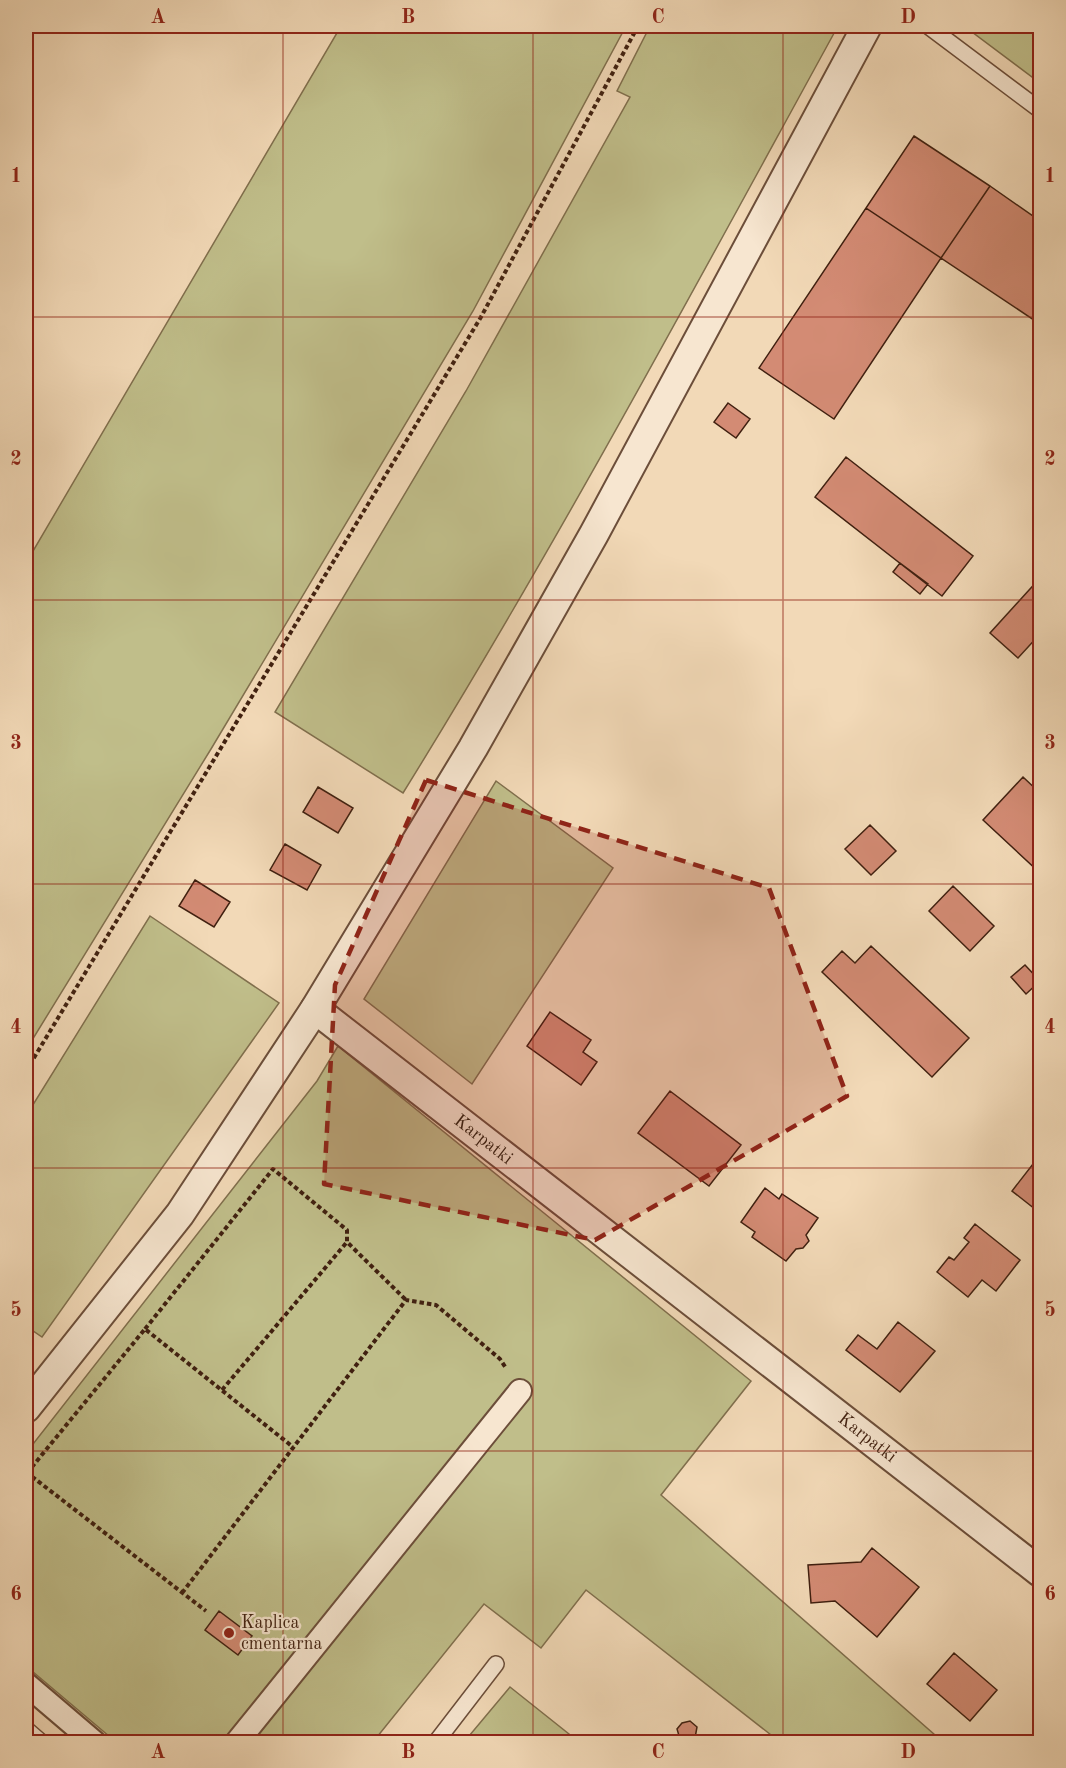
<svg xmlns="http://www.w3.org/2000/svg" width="1066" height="1768" viewBox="0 0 1066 1768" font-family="'Old Standard TT',serif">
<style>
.green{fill:#c0be8a;stroke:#806f4d;stroke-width:1.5}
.building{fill:#d38b74;stroke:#402010;stroke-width:1.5}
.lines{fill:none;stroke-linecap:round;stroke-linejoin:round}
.service-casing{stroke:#6c4e3a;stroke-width:18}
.pedestrian-casing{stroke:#6c4e3a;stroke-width:26}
.minor-casing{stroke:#6c4e3a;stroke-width:32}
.path{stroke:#402010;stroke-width:4;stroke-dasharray:4.5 3;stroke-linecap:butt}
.service{stroke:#f7e6d0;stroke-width:15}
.pedestrian{stroke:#f7e6d0;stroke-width:22}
.minor{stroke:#f7e6d0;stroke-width:28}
.marked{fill:#8f2418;fill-opacity:0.2;stroke:#8f2418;stroke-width:4.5;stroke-dasharray:12 8;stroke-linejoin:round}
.grid{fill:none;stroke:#8f2418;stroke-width:1.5;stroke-opacity:0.55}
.poi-dot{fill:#8f2418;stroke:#f7e6d0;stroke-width:2}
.labels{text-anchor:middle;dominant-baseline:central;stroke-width:4.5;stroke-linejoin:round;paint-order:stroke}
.street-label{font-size:18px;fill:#402010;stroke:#f7e6d0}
.poi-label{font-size:18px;fill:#402010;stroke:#f7e6d0;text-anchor:start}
.neatline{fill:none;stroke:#8f2418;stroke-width:2}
.grid-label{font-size:20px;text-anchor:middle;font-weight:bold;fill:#8f2418}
</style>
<rect width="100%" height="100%" fill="#f2d9b7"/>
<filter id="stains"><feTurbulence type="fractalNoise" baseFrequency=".00333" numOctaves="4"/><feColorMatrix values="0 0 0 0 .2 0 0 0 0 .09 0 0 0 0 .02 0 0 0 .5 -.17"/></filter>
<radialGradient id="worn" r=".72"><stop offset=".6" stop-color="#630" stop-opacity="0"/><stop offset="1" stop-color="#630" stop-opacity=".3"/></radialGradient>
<path class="green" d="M341,26H626L473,311L211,749L26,1050V563Z
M650,26H838C697,283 558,543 403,793L275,712L466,391L630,97L617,91Z
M964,26H1040V83Z
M496,781L613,868L472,1084L364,999Z
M150,916L279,1003L42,1337L26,1326V1116Z
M338,1046L751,1381L661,1495L943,1742H780L586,1590L541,1648L484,1604L373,1742H116L26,1666V1453L317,1081Z
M510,1687L579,1742H464Z"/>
<path class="building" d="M914,136L990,186L941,258L866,208Z
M990,186L1040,221V324L941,258Z
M866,208L941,258L834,419L759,368Z
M728,403L750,419L736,438L714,422Z
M846,457L973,556L942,596L815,497Z
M900,563L928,584L920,594L893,572Z
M1040,578V634L1018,658L990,633Z
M1023,777L1040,793V873L983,820Z
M318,787L353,808L338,833L303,812Z
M870,825L896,851L871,875L845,849Z
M285,844L321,865L307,890L270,870Z
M195,880L230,902L214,927L179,906Z
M953,886L994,926L970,951L929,911Z
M871,946L969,1038L932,1077L822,972L842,951L855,963Z
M1025,965L1040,981L1026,994L1011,977Z
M550,1012L591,1040L583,1052L597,1062L581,1085L527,1046Z
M670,1091L741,1145L709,1186L638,1133Z
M1040,1155V1213L1012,1191Z
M765,1188L779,1199L782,1194L818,1218L806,1235L809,1241L803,1248L796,1249L786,1261L752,1237L755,1232L741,1222Z
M975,1224L1020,1260L996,1291L982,1280L968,1297L937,1272L949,1257L954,1260L969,1242L964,1238Z
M898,1322L935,1351L900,1392L846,1350L858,1335L877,1349Z
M872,1548L919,1587L877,1637L835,1601L811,1603L808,1565L861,1562Z
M219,1611L252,1636L238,1655L205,1630Z
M954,1653L997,1690L970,1721L927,1684Z
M690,1721L697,1727L695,1738L700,1742H677L680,1739L677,1729L682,1723Z"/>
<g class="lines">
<g class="service-casing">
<path id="service" d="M928,26L1040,110
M26,1729L41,1742
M436,1742L496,1664"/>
</g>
<g class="pedestrian-casing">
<path id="pedestrian" d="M26,1684L94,1742
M237,1742L520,1391"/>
</g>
<g class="minor-casing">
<g id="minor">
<path id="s1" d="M315,1009L1040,1572"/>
<path d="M26,1408L180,1214L315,1009L473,748L594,534L867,26"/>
</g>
</g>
<path class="path" d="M26,1071L481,317L638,26
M145,1329L273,1169L347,1230V1242L406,1300
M222,1390L347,1242
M26,1472L206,1611
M27,1473L145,1329L293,1447
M182,1593L406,1300L436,1305L500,1359L506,1368"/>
<use href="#service" class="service"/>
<use href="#pedestrian" class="pedestrian"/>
<use href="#minor" class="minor"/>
</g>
<path class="marked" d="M426,780L769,888L847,1096L595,1240L324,1184L335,985Z"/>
<path class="grid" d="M283,26V1742M533,26V1742M783,26V1742M26,317H1040M26,600H1040M26,884H1040M26,1168H1040M26,1451H1040"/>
<circle class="poi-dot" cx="229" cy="1633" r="6"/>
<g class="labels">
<g class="street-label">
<text stroke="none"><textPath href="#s1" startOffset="213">Karpatki</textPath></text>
<text stroke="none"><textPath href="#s1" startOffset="699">Karpatki</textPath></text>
</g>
<g class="poi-label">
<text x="241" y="1623">Kaplica<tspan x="241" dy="21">cmentarna</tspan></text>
</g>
</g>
<rect width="1066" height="1768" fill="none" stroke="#f2d9b7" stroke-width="66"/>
<rect x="33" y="33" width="1000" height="1702" class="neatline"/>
<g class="grid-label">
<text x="158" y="23">A</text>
<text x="408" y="23">B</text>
<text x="658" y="23">C</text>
<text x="908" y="23">D</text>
<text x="16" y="182">1</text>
<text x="1050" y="182">1</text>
<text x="16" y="465">2</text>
<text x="1050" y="465">2</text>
<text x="16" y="749">3</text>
<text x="1050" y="749">3</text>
<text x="16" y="1033">4</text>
<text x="1050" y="1033">4</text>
<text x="16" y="1316">5</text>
<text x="1050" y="1316">5</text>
<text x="16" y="1600">6</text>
<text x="1050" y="1600">6</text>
<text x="158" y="1758">A</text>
<text x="408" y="1758">B</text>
<text x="658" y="1758">C</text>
<text x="908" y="1758">D</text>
</g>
<rect width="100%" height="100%" filter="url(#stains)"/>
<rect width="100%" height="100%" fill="url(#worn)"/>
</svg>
